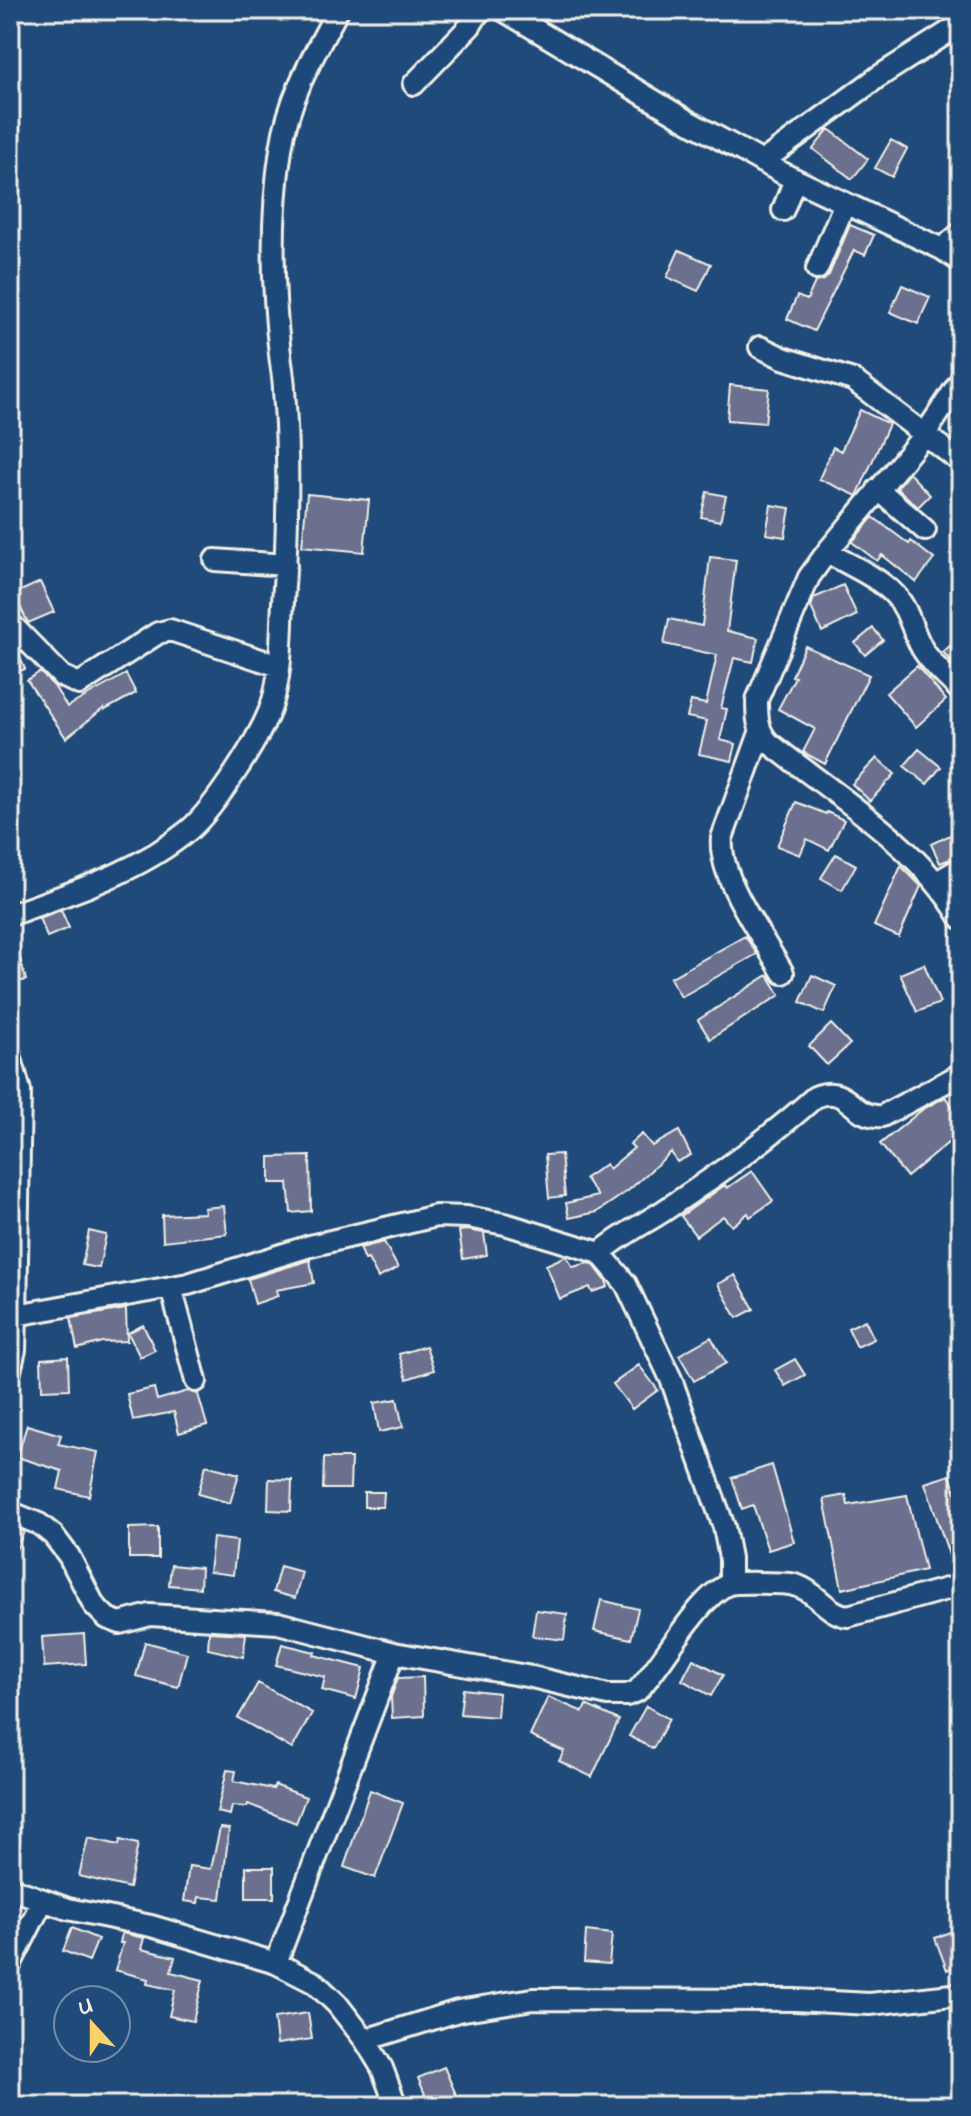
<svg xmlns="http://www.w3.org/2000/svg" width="971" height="2116" viewBox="0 0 971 2116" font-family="'Architects Daughter',sans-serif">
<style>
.building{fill:#6a708e;stroke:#f4f1e8;stroke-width:2}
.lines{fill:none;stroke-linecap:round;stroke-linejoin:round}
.minor-casing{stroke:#f4f1e8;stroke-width:26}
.minor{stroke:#1f4a7a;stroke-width:20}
</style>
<rect width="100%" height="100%" fill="#1f4a7a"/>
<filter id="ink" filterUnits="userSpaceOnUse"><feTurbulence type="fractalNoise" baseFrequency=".0125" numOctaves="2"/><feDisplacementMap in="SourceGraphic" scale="16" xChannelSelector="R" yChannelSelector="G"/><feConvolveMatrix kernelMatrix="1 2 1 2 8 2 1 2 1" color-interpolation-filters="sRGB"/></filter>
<g filter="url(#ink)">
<path class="building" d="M829,129L868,159L852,179L813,149Z
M891,140L907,149L892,177L875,168Z
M850,225L874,235L865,255L854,250L814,331L787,319L797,296L807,300L815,282L824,280L829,275Z
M679,250L711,264L698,291L667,277Z
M902,285L930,297L918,324L890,312Z
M730,385L769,389L765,423L727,420Z
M860,410L889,424L857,496L819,479L833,447L841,451Z
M909,473L930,495L918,507L897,488Z
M707,492L726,496L720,521L701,517Z
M307,494L369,500L364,552L302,546Z
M771,505L790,508L785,537L766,534Z
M873,517L909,544L911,541L934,559L916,582L882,555L877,561L852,542Z
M710,557L736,560L727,631L758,638L753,662L734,658L721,708L727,709L720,740L736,744L732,761L699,754L707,721L687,717L691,701L706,704L717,655L664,644L669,619L702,626Z
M40,582L54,612L28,623L14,594Z
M843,585L857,615L822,632L811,607L814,598Z
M873,628L883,640L865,655L855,643Z
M961,636V673L943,652Z
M10,642L16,648L25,669L10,675Z
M805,646L869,675L825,764L803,752L815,729L778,709L795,677L792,676Z
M917,666L946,700L916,727L886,693Z
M40,672L54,686L67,707L126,674L136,693L105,710L104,708L66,738L27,680Z
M919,749L941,767L927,784L904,766Z
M877,758L895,774L870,801L852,784Z
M796,802L826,814L827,812L844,820L829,850L807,839L800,855L777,846Z
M961,830V855L940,863L931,844Z
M836,854L856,865L842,890L821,878Z
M901,866L921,886L899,937L874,926Z
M61,910L69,928L47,937L39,918Z
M745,936L757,954L681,997L670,978Z
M14,937L26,980L10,984V938Z
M924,964L940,1003L917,1012L900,974Z
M768,975L780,995L710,1039L698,1020Z
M812,975L836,986L824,1013L800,1002Z
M831,1024L850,1044L827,1065L809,1046Z
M945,1097L961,1116V1132L907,1177L880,1144L923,1109Z
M679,1131L691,1155L677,1162L671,1152L629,1190L597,1212L569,1218L566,1203L598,1196L585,1178L606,1164L609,1169L634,1148L630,1144L642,1134L652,1146Z
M561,1154L565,1196L549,1198L545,1155Z
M310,1156L311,1211L291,1213L288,1183H270V1157Z
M752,1171L773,1201L750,1217L748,1213L732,1226L723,1216L696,1236L681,1216L725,1185L727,1188Z
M224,1206L227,1234L163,1241L162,1215L205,1213L204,1208Z
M467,1230L484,1233L487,1255L463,1259L459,1231Z
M89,1231L106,1235L99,1268L82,1265Z
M384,1242L398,1268L378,1278L368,1259L365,1260L360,1248Z
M566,1256L573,1267L588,1263L593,1264L606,1281L608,1287L592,1292L590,1287L560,1299L546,1265Z
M310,1260L314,1283L276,1290L278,1296L255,1304L248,1279Z
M735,1275L754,1309L737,1318L718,1284Z
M126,1309L127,1341L102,1342L77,1349L71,1318Z
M865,1320L874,1339L857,1347L848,1328Z
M143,1325L155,1350L140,1357L128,1333Z
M711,1337L726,1363L694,1381L679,1355Z
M426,1346L434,1370L407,1379L399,1354Z
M68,1357L69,1389L42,1390L41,1359Z
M795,1359L805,1375L785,1386L775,1370Z
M639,1365L658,1390L632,1409L613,1384Z
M154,1388L157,1400L188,1391L198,1394L207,1425L179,1433L174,1412L133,1420L127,1394Z
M397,1399L403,1427L379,1432L374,1403Z
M27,1425L61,1435L58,1444L98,1452L89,1496L58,1489L62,1471L17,1457Z
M324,1458H351L350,1489H323Z
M206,1465L239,1474L230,1503L198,1494Z
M772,1465L794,1542L768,1550L753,1505L742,1509L732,1478Z
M950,1475L961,1509V1572L955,1573L925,1483Z
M269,1479L292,1480L291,1511L268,1510Z
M364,1492H384L383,1507H364Z
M846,1495L848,1505L907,1495L925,1570L842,1589L824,1499Z
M10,1526L24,1532L10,1563Z
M158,1527V1558H129V1528Z
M213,1538L237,1541L233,1575L209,1572Z
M171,1565L201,1568L200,1588L169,1585Z
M280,1566L302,1572L295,1598L273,1592Z
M601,1600L638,1609L631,1639L594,1631Z
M536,1610L567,1614L564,1640L532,1636Z
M209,1632L246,1634L243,1657L208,1649Z
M84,1634L86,1664L44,1667L42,1637Z
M145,1642L187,1653L178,1687L136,1676Z
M282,1644L315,1652L314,1655L364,1668L356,1699L322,1690L325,1677L276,1665Z
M693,1659L723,1675L711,1696L682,1680Z
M423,1677L424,1716L392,1718L391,1697L398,1678Z
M258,1683L312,1713L292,1749L238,1718Z
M463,1689L499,1693L497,1717L460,1714Z
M548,1697L583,1712L586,1705L619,1720L592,1777L559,1761L564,1751L530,1736Z
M646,1706L669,1719L653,1749L629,1736Z
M227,1770L236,1771L234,1781L273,1789L275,1785L306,1797L296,1823L248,1804L247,1807L232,1806L230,1815L217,1812Z
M370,1790L403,1803L375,1878L344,1867Z
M220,1828L229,1829L221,1899L199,1897L198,1903L184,1901L189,1866L211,1869Z
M88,1838L119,1845L120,1840L138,1844L129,1888L79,1876Z
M246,1867H274V1898H246Z
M72,1928L98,1939L89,1961L63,1951Z
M957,1929L961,1940V1964L947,1970L935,1938Z
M586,1931L612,1934L609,1964L584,1962Z
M122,1933L144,1938L141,1949L175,1957L171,1972L203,1980L193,2021L169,2016L175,1990L147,1984L148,1979L115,1970L123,1943H120Z
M308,2013L312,2039L277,2044L274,2018Z
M444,2067L461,2106H430L418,2078Z"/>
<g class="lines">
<g class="minor-casing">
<path id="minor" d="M503,10L686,120L788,176L942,249L961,262
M414,84L470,26L480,10
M762,162L878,77L961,24
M783,210L795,179
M942,249L961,233
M817,269L845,203
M760,347L783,358L853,380L961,462
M961,380L925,434L827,552L809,577L757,700C757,717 757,729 768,742C835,795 917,844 961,918
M878,489L925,530
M827,552C849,565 877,576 895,595C910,611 912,632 923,650C933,666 948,678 961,691
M215,560L286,565
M10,623L62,676L79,684L158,633L170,630L279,666
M760,733L722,838C718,878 763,937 783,973
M937,882L961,868
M10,915C73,892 137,873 189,830C214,809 262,735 272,704C282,672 281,635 283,602C288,533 289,459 284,390C284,378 281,366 280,354C272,288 271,215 281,149C288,98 314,54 338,10
M10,1055L20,1091L16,1315
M600,1253C619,1236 640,1226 662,1212C715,1177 767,1140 815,1097C849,1083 851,1119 882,1116L961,1074
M171,1287L196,1381
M10,1371L15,1350L16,1315L188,1284L310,1246L436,1216L467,1217L505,1224L600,1253L626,1284L671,1379L724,1527L730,1558V1584
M10,1512L39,1524L53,1535L69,1556L94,1605L107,1618L120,1623L150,1615L278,1623L394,1653L532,1677L608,1695H627L637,1691C662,1666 698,1596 729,1584C735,1582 782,1583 790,1584C814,1587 826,1614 848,1616L961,1585
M10,1888L68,1909L151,1926L276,1963L315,1983L337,2004L365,2040L382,2068L396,2106
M276,1963L394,1653
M10,1965L43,1900
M365,2040L458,2011L533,1999L795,2000L870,2004L961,1994"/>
</g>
<use href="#minor" class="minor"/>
</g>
</g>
<rect width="971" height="2116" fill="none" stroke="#1f4a7a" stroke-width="40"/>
<rect x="20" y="20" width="931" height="2076" fill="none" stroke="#f4f1e8" stroke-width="3" filter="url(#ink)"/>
<g transform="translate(92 2024) rotate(339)"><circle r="38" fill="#1f4a7a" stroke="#748da6" stroke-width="2"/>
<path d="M0-6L14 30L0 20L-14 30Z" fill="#ffd166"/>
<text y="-12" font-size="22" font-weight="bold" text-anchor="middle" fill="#f4f1e8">U</text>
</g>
</svg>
